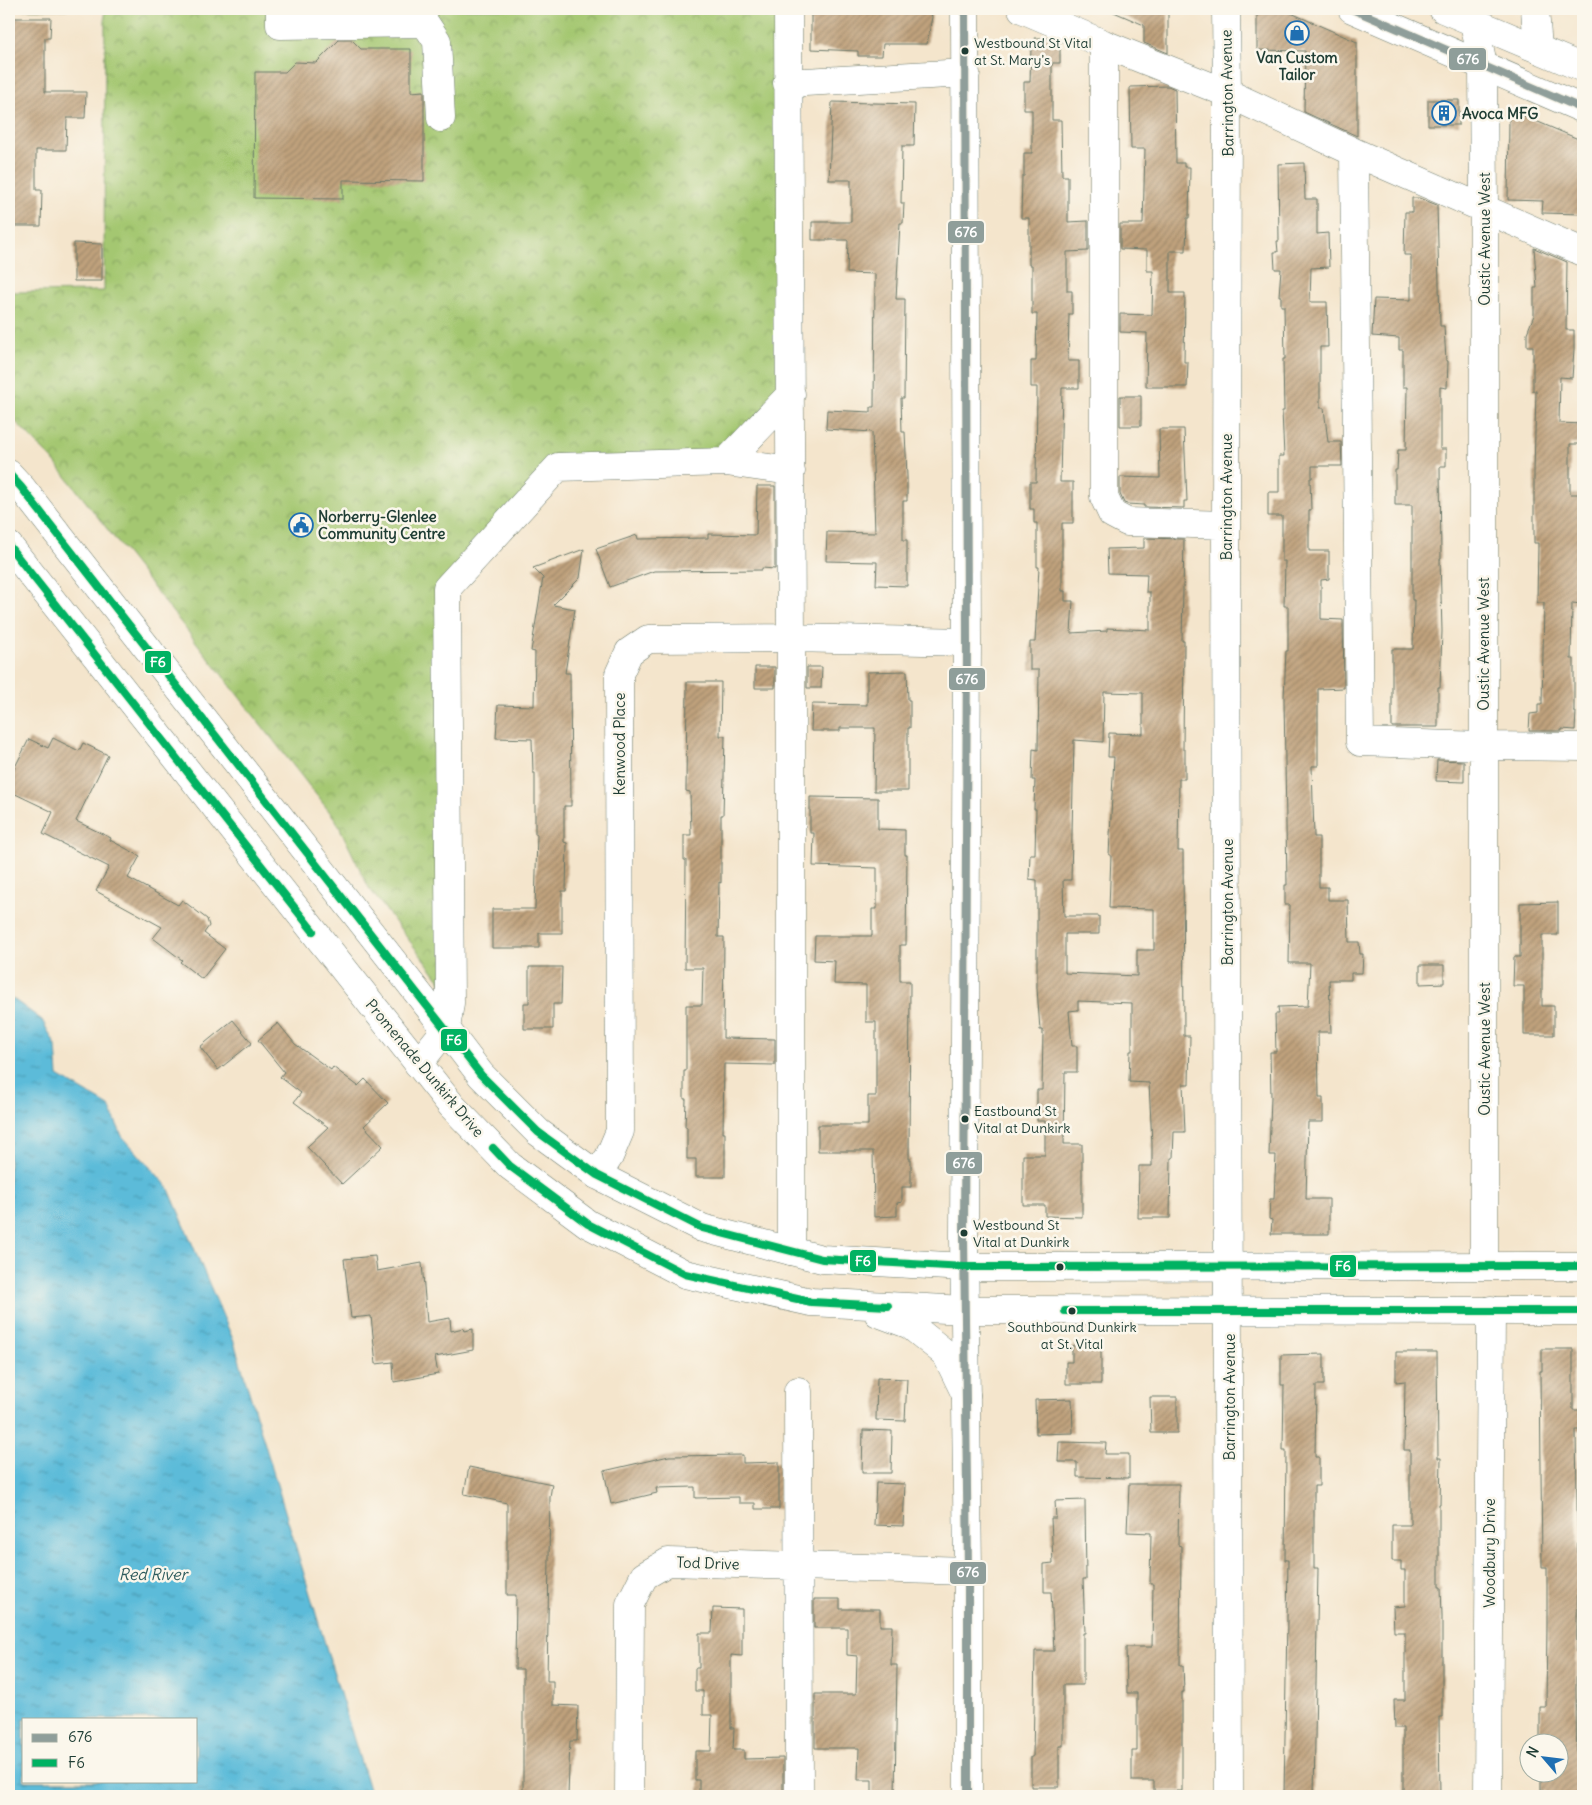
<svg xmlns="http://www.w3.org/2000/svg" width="1592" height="1805" viewBox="0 0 1592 1805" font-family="Delius,sans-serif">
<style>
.park{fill:url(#park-crowns);stroke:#628252}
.water{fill:url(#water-ripples);stroke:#3d7c86;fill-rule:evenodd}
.building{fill:url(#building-hatch);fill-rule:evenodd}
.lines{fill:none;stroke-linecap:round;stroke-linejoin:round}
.minor-casing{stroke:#6a7869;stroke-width:29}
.major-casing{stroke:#6a7869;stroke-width:29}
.minor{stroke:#fff;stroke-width:28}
.major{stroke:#fff;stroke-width:28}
.bus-1-casing{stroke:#fbf7ec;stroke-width:11}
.bus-2-casing{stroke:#fbf7ec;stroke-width:11}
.bus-1{stroke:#8f9e9a;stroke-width:8}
.bus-2{stroke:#00b262;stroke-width:8}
.bus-dot{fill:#1f3d34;stroke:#fbf7ec;stroke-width:2}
.labels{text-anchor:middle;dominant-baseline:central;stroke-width:5;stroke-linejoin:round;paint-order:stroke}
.bus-label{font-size:14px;fill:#1f3d34;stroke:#fbf7ec;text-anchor:start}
.poi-label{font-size:15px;font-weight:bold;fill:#1f3d34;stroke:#fbf7ec;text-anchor:start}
.street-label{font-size:15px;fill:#1f3d34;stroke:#fbf7ec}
.water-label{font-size:16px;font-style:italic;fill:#2e5c5d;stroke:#fbf7ec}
.line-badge{stroke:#fbf7ec;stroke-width:2}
.badge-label{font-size:14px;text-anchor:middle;font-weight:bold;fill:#fff}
</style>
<defs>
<pattern id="park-crowns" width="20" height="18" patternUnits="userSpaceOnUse" patternTransform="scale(1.25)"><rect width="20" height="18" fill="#a4c771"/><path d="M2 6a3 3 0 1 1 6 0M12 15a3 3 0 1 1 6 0" fill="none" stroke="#85a35e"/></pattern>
<pattern id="water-ripples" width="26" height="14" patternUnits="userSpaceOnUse" patternTransform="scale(1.25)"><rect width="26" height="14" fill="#5bbbd9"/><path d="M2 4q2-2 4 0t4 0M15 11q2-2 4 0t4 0" fill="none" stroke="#4b99b1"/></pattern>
<pattern id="building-hatch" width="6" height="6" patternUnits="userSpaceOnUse" patternTransform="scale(1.25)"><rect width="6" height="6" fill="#c0a27d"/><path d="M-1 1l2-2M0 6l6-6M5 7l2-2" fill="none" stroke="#9b8567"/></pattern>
</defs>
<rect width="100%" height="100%" fill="#fbf7ec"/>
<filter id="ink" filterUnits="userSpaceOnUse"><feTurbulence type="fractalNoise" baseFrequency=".02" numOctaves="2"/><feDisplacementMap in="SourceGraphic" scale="10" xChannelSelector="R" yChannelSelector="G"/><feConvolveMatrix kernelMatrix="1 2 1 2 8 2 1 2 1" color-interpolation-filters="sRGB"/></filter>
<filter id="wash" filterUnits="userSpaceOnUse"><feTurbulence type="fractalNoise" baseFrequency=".0096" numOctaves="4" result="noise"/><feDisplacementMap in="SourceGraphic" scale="20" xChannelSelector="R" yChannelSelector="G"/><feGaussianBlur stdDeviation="1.12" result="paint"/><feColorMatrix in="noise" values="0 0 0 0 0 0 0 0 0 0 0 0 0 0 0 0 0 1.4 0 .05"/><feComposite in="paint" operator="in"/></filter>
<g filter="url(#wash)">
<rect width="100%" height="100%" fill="#f4e5cc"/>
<path class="park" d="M9,9H784L785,391L726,462L555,463L442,587L445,987L369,888L336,820L53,460L9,415V292L104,291L105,9Z"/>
<path class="water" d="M9,996L42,1020L56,1046L58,1076L109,1106L122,1136L168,1187L234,1342L371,1796H9ZM24,1719H196V1781H24Z"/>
<g id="blocks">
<path class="building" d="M811,9H930L932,17L927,44H883L882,56H858V51L811,49Z
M1107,9H1168V53L1144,43V25Z
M1257,9H1282L1357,42V136L1304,112L1305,51L1257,50Z
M9,18H51L50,38H45V92H86L85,118H67L66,150H36V190H42L41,226H9Z
M1035,38H1050L1060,42V63H1052V120H1061L1062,176H1068V222L1088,221V251L1067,252V291H1072V314H1069L1068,361H1079V388H1062L1060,482H1073V523H1062V591H1065V601H1073L1071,633L1107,631V628L1150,630V592H1146L1147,574L1108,573L1107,549L1144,548V538L1184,539L1182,641H1184L1183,750H1185V779H1179L1178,851H1183L1184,1036H1190L1189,1084H1183L1185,1132H1174L1173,1158H1171L1170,1218H1138L1139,1166H1152V1144L1149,1083L1129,1082L1130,1051H1132V1003L1078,1001V1010L1069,1011L1072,1046H1077V1072H1065L1064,1144H1082V1217L1045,1216V1205H1023V1155H1045V1121H1037V1090H1042L1043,1030H1040L1037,988V880L1029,879L1030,854H1035L1036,809H1034L1035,780H1032L1033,749L1038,750L1039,670H1030V642H1035L1039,567H1037V523H1034V509H1030V482H1036L1037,387H1031V361H1036L1037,314H1032V265H1029V218H1021L1022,176H1024V153H1032V110H1024V82H1030L1031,47H1035ZM1104,692L1143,693V734L1109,733L1108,757H1114L1109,855H1111L1109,908L1154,909V950H1137V976L1065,973V934H1099V916H1064L1063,880H1071L1074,740L1103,742Z
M339,40H352L361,49H411V92L424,91V181L343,180V199L254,198L255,72H285L295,62L316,63Z
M1168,86L1175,89L1176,163H1184V167H1190L1189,218H1187L1186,251H1170V293H1185L1184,362H1188L1187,387H1146L1147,333L1120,332V314L1152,315L1153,271H1147V250L1120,249V224H1143L1145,149H1131L1130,87Z
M1428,100H1459V125H1428Z
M832,102L915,104L914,146H902L901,203H904L903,223H900L896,299H905L904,398H901L902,432H905L907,476V501H903V540H907V586L876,585L877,562L826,561L827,532L875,533L872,432L826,429L827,410L871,412V407H874L875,274L847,273L848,240H812V222H851V180H829Z
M1517,113L1583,141V214L1542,213L1543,201L1508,200L1509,118Z
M1304,163L1305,199H1317V234L1328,233L1329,267L1311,268L1310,302H1327L1328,347H1320V408H1324L1328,442H1341L1342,466H1312V478H1310L1311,510H1309V551H1329V579L1321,580V619L1343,620L1344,688L1318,689V766H1312L1314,837H1319V887H1328V900H1348L1349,942H1359L1360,954H1363L1362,973H1351V980H1329L1331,1032H1318L1319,1098H1323V1122H1308L1306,1199H1329V1234H1271L1272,1220L1269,1219L1270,1199H1274L1276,1155H1269L1271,1097L1270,1052H1276L1275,1014H1279L1278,1007L1308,1006L1310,963H1289L1290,905H1285V885H1287L1284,698L1286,651H1288V606H1284L1285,561H1282V516H1268V492H1279V456H1284L1282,411H1284L1283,359H1285L1284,306H1281V296H1279L1281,269H1275L1274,252H1278L1277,241H1279L1278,164Z
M1412,198H1419L1437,205L1440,324V326H1444L1446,361H1448L1447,388L1440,387V449H1446V466H1440L1441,559H1440L1442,631L1440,687H1438V727H1392V649H1413L1414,600H1412V505H1395V470H1397L1398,450H1406L1407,387H1403V350H1399V338L1372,336L1374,299L1411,300V255H1404L1405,212H1412Z
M74,243L102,244V281H74Z
M1534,248L1567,262L1566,330H1574V349L1572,378L1560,377L1559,423L1583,424V444H1570V494H1583L1581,549H1583V604L1572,603L1571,659H1574V712H1576L1575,730L1562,729V731H1529L1530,714L1538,713V704H1542L1544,603H1537L1538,543H1534V473L1536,391H1533V346H1527V333L1534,315V288H1537Z
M1120,396H1141V426H1120Z
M1159,429H1184L1187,501H1184V508L1144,507V505L1127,504L1124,503L1120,494V477L1160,478Z
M757,486H775V569L762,568V570L654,571L610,587L596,549L637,535L638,539L708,538V534L756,535Z
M584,549L580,578L553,605L575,609L565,673H570L571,806H564V842L567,843L566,891H562V933H539V948H492V909H535L537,834H535V773H533L532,739L496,738L498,705L534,706L535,652L531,651L543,578L533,568Z
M755,667H775V688H755Z
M807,667H822L821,688H807Z
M907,671L908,700H910V728H908V791H874L875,728H840V731H811L812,704L867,705V672Z
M687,682H721L720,736H725L723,815H721V883L719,882L718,937H724L723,1038L775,1039V1065L724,1064L723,1133H725V1177H696V1159H687V1127H685L686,1099H684V1071H686V1005H702L703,968H685L686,860H684V835H691L690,792L686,791Z
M53,738L79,751L83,743L108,755L76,821L111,838L110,840L140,856L128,878L178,905L182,900L207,919L209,926L204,933L225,949L202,979L180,962L182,960L153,938L162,927L96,891L109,867L43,834L53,812L9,791V779L29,739L48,748Z
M1437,760L1464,761V782L1436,781Z
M810,797L878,798V829L905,830V855H907L906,945H900V981H910L909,1159H911V1187H902V1202L897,1203V1216L874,1217L873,1151H818V1125H868V1096H876V1022H866V985L834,984L835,961L814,960L815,936H872V909H877V868L813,866L814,833H810Z
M1558,902V935H1542V1006H1554V1035H1524V986H1513L1514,957H1520V903Z
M1420,965H1444V983L1420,984Z
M529,967H562L561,1004H553V1029H524V1003H529Z
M233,1020L252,1043L218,1070L200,1047Z
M278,1023L295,1044L331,1070L333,1067L358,1086L365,1079L388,1103L364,1126L383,1146L342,1184L307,1147L328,1127L294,1102L301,1093L280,1077L284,1072L258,1040Z
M375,1256L377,1271L422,1263L427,1322L450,1318L451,1331L463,1328L464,1331L473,1329V1350L435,1357L438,1374L394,1382L393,1362L376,1364L371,1316L351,1318L344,1259Z
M1101,1345V1384H1066V1362H1072V1346Z
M1542,1349H1573V1410H1583V1430H1576L1578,1566L1576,1686L1577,1796H1545V1790H1541V1772H1560V1742H1540V1707H1546L1547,1625V1567H1542L1540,1371H1542Z
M1396,1352H1437L1438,1458H1441L1440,1504H1439V1587H1441L1442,1615V1717H1439L1440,1796H1403V1728H1395L1394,1700H1405V1632H1394L1393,1607L1405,1606V1570H1401V1561H1392V1525H1410V1450H1404L1405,1381L1396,1382Z
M1324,1354V1385H1316L1315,1457H1319V1486H1314V1568H1318L1314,1796H1284L1288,1560H1285L1286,1450H1283L1284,1385H1281V1355Z
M877,1378L907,1379L905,1421L876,1420Z
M1150,1397H1177V1433H1151Z
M1072,1399L1073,1433L1036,1434L1035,1400Z
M863,1430L892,1431L891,1473H862Z
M1059,1442L1106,1443L1105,1454H1129V1478L1077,1477V1462H1058Z
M743,1455V1463L779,1462V1509H755V1503H739V1497L695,1498V1487L656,1488L657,1493L611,1504L604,1471L669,1456Z
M469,1467L552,1484L550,1497L547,1681H553V1705L578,1706L577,1741H570L568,1796H523V1669H515L516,1595H507V1503L464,1494Z
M876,1483L905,1484L903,1526L874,1525Z
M1129,1484H1179L1178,1545L1181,1546L1180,1665H1183L1184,1692H1182V1791H1154V1781H1132V1751H1137V1693H1127L1126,1647H1152L1153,1584H1150L1151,1533L1127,1532Z
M1085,1500L1086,1579H1083L1085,1633H1083V1685H1063V1746H1059V1787H1031V1757H1033L1035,1651H1054L1051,1592H1044V1564L1053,1563L1051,1518H1056L1055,1501Z
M814,1599H840V1609H880V1626H892L891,1665H897L895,1796H872V1780H858L859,1748H815V1694H856L857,1656L847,1655V1628H814Z
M713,1608L742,1609V1656L731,1655V1728H734L733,1750H744V1759L783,1758V1796H699V1780H695V1751H711L712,1715H703V1691H695V1668H699V1633H712Z"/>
</g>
</g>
<g filter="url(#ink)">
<use href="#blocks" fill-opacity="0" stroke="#6a7869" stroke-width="1"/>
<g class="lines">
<g class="minor-casing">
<path id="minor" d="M280,9V25L425,23L437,41L441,118
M788,9L791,638V1251
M965,9L967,642L964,1237L968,1571V1796
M1022,9L1104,44L1227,93L1354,152L1583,252
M1226,9L1227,93L1226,525L1229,1796
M1474,9V23L1483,65L1484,208V1265
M1535,9L1538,49
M1104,44V497L1112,514L1127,522L1226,525
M787,83L966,73
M1354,152L1360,742L1483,746L1583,747
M726,462L791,394
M418,1064L446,1029L450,1003L447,588L558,467L726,462L791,471
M597,1175L609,1157L620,1131L619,674L629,652L648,639L791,638L967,642
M798,1391L799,1796
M629,1796L630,1604L644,1576L668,1562L968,1571
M1488,1796L1491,1310"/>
</g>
<g class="major-casing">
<path id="major" d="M1352,9L1583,109
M1443,9L1583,68
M9,474L21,487L446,1029L481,1075L538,1132L597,1175L702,1228L822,1259L965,1267L1583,1266
M9,546L452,1106L510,1166L588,1224L685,1274L811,1302L965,1310L1583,1311
M878,1313L910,1325L946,1354L966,1395"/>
</g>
<use href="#minor" class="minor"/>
<use href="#major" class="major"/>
<g class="bus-1-casing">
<path id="bus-1" d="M965,9L967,642L964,1237L968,1571V1796
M1352,9L1583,109"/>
</g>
<g class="bus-2-casing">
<path id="bus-2" d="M9,474L21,487L481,1075L538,1132L597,1175L702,1228L822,1259L965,1267L1583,1266
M9,546L313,931
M493,1148L510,1166L588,1224L685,1274L811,1302L888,1306
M1065,1311H1583"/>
</g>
<use href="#bus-1" class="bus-1"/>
<use href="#bus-2" class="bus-2"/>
</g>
</g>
<defs>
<g id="shop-ring" transform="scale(1.25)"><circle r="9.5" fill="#fbf7ec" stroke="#1f6fb2" stroke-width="1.5"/><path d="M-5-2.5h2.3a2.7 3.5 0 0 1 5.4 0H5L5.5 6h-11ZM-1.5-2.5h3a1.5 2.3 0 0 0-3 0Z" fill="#1f6fb2"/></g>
<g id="building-ring" transform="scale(1.25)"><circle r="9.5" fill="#fbf7ec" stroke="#1f6fb2" stroke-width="1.5"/><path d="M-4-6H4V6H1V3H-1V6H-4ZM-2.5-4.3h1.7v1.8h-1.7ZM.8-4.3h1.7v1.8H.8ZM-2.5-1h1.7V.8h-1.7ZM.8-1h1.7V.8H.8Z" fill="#1f6fb2"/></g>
<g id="civic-ring" transform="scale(1.25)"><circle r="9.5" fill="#fbf7ec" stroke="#1f6fb2" stroke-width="1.5"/><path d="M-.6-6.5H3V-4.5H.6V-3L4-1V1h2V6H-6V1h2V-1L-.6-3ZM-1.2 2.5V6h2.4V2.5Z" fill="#1f6fb2"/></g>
</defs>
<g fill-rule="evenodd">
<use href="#shop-ring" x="1297" y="33"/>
<use href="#building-ring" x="1444" y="113"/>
<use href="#civic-ring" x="301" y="525"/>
</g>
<g class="bus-dot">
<circle cx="965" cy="51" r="4.5"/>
<circle cx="965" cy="1119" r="4.5"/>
<circle cx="964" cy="1233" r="4.5"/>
<circle cx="1060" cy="1267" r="4.5"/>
<circle cx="1072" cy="1311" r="4.5"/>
</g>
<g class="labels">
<g class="bus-label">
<text x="974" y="43">Westbound St Vital<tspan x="974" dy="17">at St. Mary's</tspan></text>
<text x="974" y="1111">Eastbound St<tspan x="974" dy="17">Vital at Dunkirk</tspan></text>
<text x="973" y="1225">Westbound St<tspan x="973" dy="17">Vital at Dunkirk</tspan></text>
<text x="1072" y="1327" text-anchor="middle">Southbound Dunkirk<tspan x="1072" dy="17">at St. Vital</tspan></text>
</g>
<g class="poi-label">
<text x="1297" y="57" text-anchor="middle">Van Custom<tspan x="1297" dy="17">Tailor</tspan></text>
<text x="1462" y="113">Avoca MFG</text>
<text x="318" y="516">Norberry-Glenlee<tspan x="318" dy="17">Community Centre</tspan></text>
</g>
<g class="street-label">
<text transform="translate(1227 93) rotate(-91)">Barrington Avenue</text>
<text transform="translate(1484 239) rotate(-90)">Oustic Avenue West</text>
<text transform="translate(1226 497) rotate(-90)">Barrington Avenue</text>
<text transform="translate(1483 644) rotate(-90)">Oustic Avenue West</text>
<text transform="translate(619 744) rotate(-90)">Kenwood Place</text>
<text transform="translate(1227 902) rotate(-90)">Barrington Avenue</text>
<text transform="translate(1484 1049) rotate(-90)">Oustic Avenue West</text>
<text transform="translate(425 1068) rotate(50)">Promenade Dunkirk Drive</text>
<text transform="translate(1229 1397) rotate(-90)">Barrington Avenue</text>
<text transform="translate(1489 1553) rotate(-90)">Woodbury Drive</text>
<text transform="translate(708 1563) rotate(2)">Tod Drive</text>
</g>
<g class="water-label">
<text x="153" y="1574">Red River</text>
</g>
</g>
<g class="line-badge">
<rect x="1448" y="47" width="39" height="24" rx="5" fill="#8f9e9a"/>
<rect x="947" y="220" width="38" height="24" rx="5" fill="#8f9e9a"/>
<rect x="144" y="650" width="28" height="24" rx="5" fill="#00b262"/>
<rect x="948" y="667" width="38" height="24" rx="5" fill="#8f9e9a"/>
<rect x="440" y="1028" width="28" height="24" rx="5" fill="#00b262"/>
<rect x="945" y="1151" width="38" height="24" rx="5" fill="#8f9e9a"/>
<rect x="849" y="1249" width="28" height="24" rx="5" fill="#00b262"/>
<rect x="1329" y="1254" width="28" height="24" rx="5" fill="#00b262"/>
<rect x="949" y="1561" width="38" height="24" rx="5" fill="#8f9e9a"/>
</g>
<g class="badge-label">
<text x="1468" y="64">676</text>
<text x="966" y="237">676</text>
<text x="158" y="667">F6</text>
<text x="967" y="684">676</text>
<text x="454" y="1045">F6</text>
<text x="964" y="1168">676</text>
<text x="863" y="1266">F6</text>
<text x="1343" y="1271">F6</text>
<text x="968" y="1577">676</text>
</g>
<rect width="1592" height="1805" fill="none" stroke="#fbf7ec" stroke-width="30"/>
<rect x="22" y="1718" width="175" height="65" fill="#fbf7ec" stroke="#a3ada2"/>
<rect x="32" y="1734" width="25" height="8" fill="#8f9e9a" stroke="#a3ada2"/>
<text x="68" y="1742" font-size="15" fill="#1f3d34">676</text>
<rect x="32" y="1759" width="25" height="8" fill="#00b262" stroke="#a3ada2"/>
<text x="68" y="1768" font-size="15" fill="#1f3d34">F6</text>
<g transform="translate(1544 1758) rotate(298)"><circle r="24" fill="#fbf7ec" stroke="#a3ada2"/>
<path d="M0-4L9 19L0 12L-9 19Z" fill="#1f6fb2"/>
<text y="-8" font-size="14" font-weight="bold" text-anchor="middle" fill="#1f3d34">N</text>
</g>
</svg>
